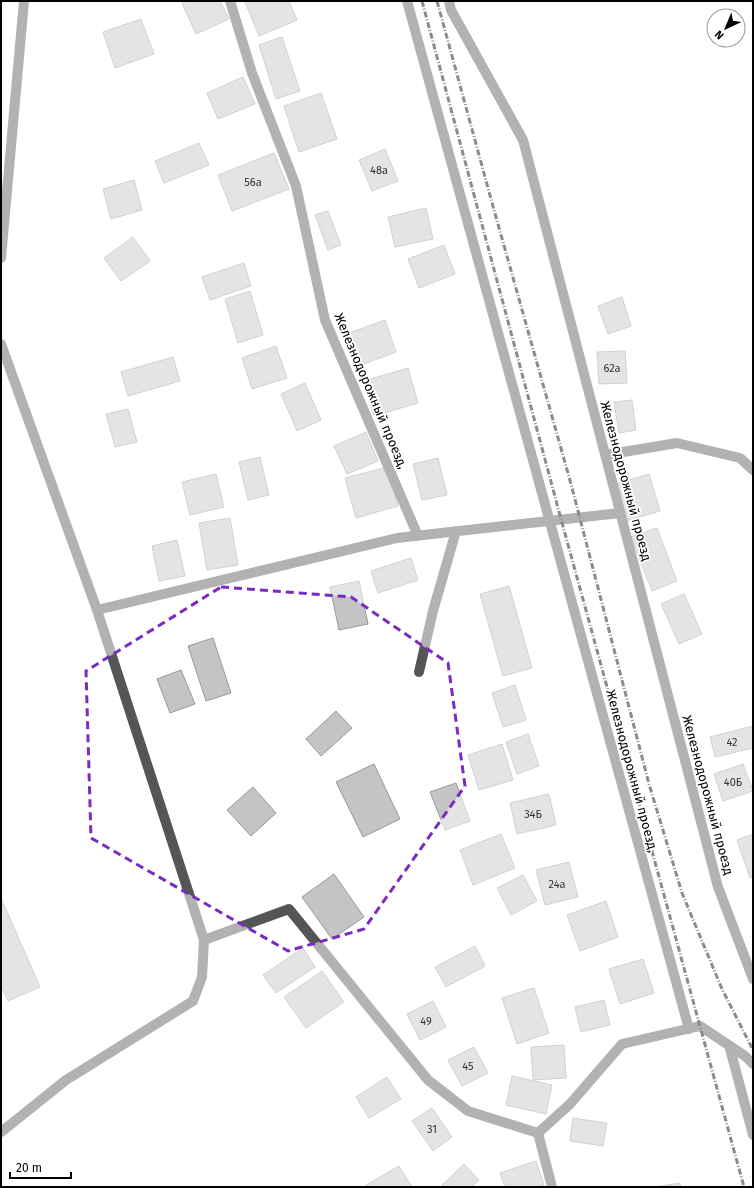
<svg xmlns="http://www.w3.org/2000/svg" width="754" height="1188" viewBox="0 0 754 1188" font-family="'Fira Sans',sans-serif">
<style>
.building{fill:#c4c4c4;stroke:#999}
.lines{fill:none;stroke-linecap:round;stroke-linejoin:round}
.minor{stroke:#555;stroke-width:10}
.rail{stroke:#000;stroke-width:3;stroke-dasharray:6 2 1 2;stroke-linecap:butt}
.marked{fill:none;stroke:#7b2cbf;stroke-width:3;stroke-dasharray:8 5;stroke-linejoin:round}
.labels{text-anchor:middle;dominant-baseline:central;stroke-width:3.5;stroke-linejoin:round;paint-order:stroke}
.number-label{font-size:11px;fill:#313131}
.street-label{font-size:13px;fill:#000;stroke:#fff}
</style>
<rect width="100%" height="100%" fill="#fff"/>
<path class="building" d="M181,1H220L229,19L196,34Z
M247,1H289L297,20L259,36L245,2Z
M141,19L154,54L115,68L103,32Z
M282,37L300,91L276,99L259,45Z
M243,77L255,104L218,119L207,93Z
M321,93L337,139L299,152L284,106Z
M199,143L209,165L164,183L155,161Z
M385,149L398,181L372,191L359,160Z
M274,153L289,189L232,211L218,175Z
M134,180L142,210L111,219L103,189Z
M426,208L433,239L395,247L388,217Z
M328,211L341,245L328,250L315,215Z
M133,237L150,261L121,281L104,258Z
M444,245L455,274L419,288L408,259Z
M244,263L251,286L210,300L202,277Z
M250,291L263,335L238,343L225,299Z
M622,297L631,326L608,334L598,306Z
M385,320L396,352L361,365L349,333Z
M276,346L287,378L252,389L242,358Z
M625,351L627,383L599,384L597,352Z
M173,357L180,381L128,396L121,372Z
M408,368L418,403L374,416L364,381Z
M305,383L321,420L297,431L281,394Z
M632,400L636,430L619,433L614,402Z
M128,409L137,442L115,447L106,414Z
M366,432L378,461L347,474L334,446Z
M260,457L269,495L248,500L239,462Z
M438,458L447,495L422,500L413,464Z
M387,467L398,506L356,518L345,478Z
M216,474L224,507L190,515L182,482Z
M649,474L660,511L626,521L616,484Z
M230,518L238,565L207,570L199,523Z
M657,528L677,581L652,591L631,537Z
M177,540L185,576L159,581L152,546Z
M411,558L418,580L378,593L371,571Z
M359,581L368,624L339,630L330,587Z
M509,586L532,668L503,676L480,594Z
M684,594L702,634L679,644L661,604Z
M213,638L231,693L206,701L188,646Z
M181,670L195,704L170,713L157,679Z
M515,685L526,720L503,727L492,693Z
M336,711L352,728L321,756L306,739Z
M753,726V748L715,757L710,737Z
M528,734L539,766L517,774L506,742Z
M502,744L513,780L479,790L468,755Z
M374,764L400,819L363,837L336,782Z
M743,764L753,791L723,801L714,774Z
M456,783L470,821L445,830L430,792Z
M253,787L276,813L251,836L227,810Z
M549,794L556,825L517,834L510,803Z
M501,834L515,868L473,885L460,850Z
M753,834V877L750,878L737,840Z
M569,862L578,897L545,905L536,870Z
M334,874L364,917L332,939L302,897Z
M523,875L537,901L511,915L497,888Z
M1,898L40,987L8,1001L1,985Z
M606,901L618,937L580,951L567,915Z
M475,946L485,966L446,987L435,967Z
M303,948L315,967L276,993L263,975Z
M643,959L654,993L620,1004L609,969Z
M322,971L344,1002L306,1028L284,997Z
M534,988L549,1033L517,1044L502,998Z
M604,1000L610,1025L581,1032L575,1007Z
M433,1001L446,1027L420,1040L407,1014Z
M564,1045L566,1078L533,1080L531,1047Z
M474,1047L488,1073L462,1086L448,1060Z
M512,1076L552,1085L546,1114L506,1105Z
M387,1077L401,1099L369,1118L356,1097Z
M432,1108L452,1137L433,1151L412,1121Z
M573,1118L607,1123L603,1146L570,1141Z
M536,1161L544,1185L537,1187H505L500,1173Z
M464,1164L479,1180L471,1187H440Z
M399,1166L412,1187H363Z
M680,1183L681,1187H655Z"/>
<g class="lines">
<path class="minor" d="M230,1L252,73L296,186L325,320L418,536
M407,1L689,1029
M449,1L451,10L523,140L718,887L753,979
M1,258L24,1
M1,344L97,610L204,940
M605,455L677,443L740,458L753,470
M97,610L397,538L620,513
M419,672L433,611L456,531
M729,1045L753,1135
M1,1132L66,1080L193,1001L202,977L204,940L289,909L428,1080L468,1111L538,1133L570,1104L622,1044L700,1026L745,1056L753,1064
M538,1133L552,1187"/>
<path class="rail" d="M422,1L561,519L744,1187
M437,1L494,210L571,484L649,784L682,893L722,989L753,1050"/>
</g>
<path d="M0 0H754V1188H0ZM221,587L351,597L448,663L465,786L364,929L288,951L91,838L86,671Z" fill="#fff" fill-opacity=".55" fill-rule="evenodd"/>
<path class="marked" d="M221,587L351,597L448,663L465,786L364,929L288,951L91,838L86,671Z"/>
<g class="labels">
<g class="number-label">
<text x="379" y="170">48а</text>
<text x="253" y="182">56а</text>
<text x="612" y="368">62а</text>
<text x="732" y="742">42</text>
<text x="733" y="782">40Б</text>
<text x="533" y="814">34Б</text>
<text x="557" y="884">24а</text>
<text x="426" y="1021">49</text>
<text x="468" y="1066">45</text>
<text x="432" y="1129">31</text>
</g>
<g class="street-label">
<text transform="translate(371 391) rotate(67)">Железнодорожный проезд,</text>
<text transform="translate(626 481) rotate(75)">Железнодорожный проезд</text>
<text transform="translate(632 771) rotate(75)">Железнодорожный проезд,</text>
<text transform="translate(708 795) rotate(75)">Железнодорожный проезд</text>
</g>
</g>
<rect width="754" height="1188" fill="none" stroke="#000000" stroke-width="4"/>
<g transform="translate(726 28) rotate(224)"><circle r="19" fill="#ffffff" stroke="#999999"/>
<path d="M0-3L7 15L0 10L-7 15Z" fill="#000000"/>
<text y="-6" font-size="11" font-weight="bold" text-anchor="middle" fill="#000000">N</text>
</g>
<path d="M10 1172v6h61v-6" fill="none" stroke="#000000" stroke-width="2"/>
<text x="16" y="1172" font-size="12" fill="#000000" stroke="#ffffff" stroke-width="3" paint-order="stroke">20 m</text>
</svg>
